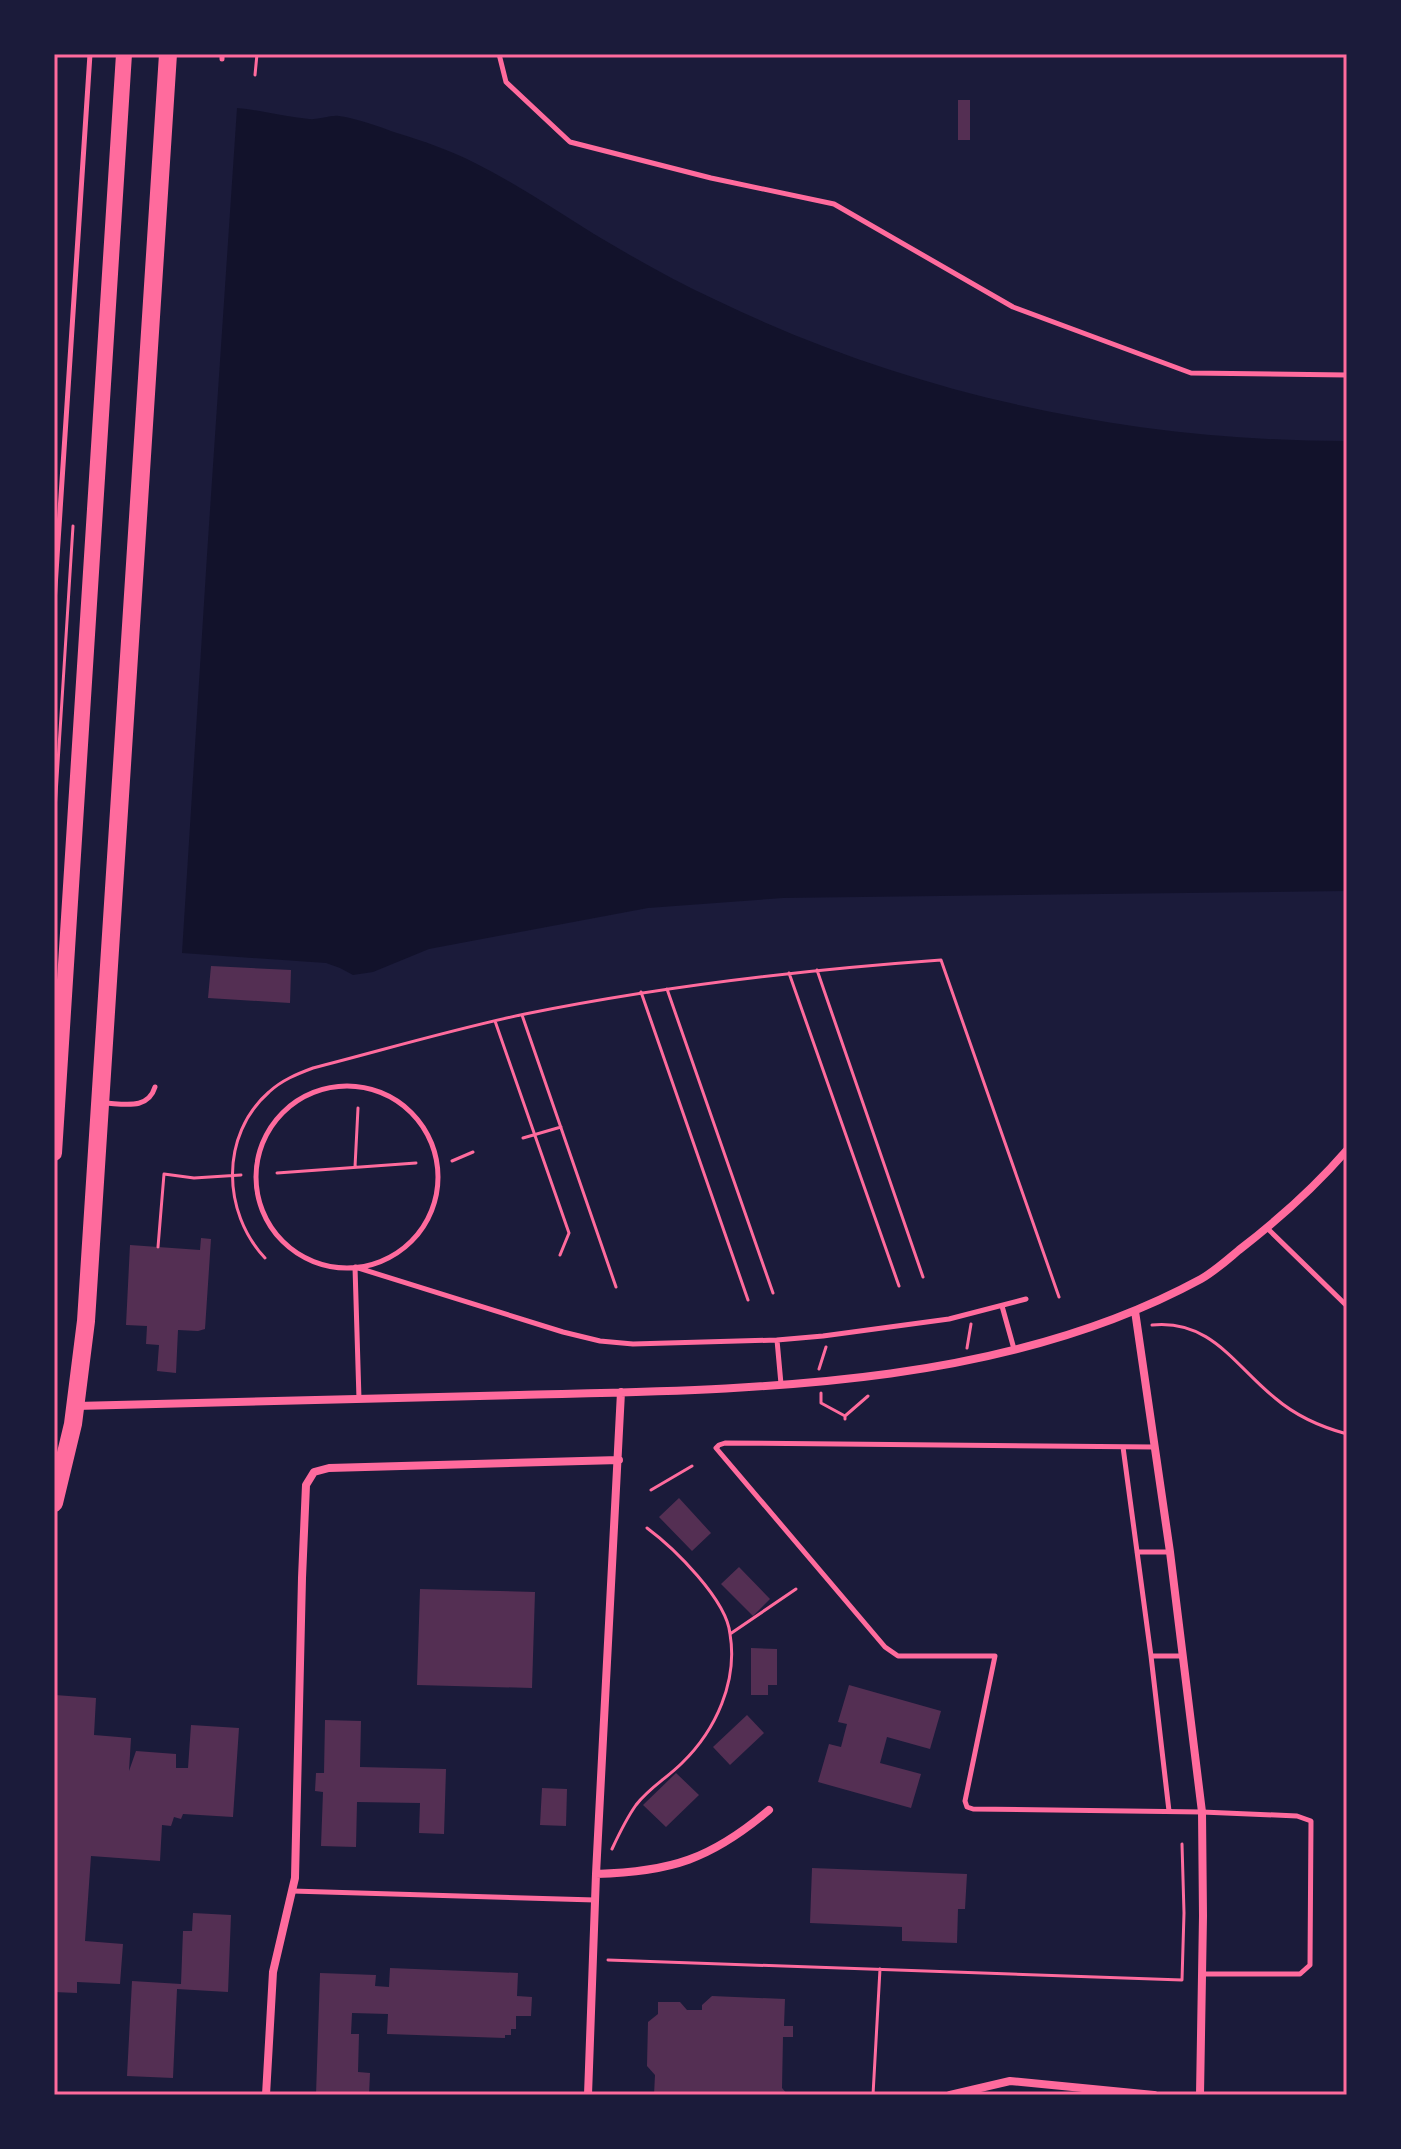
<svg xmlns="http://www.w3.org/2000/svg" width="1401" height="2149" viewBox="0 0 1401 2149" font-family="'Exo 2',sans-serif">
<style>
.water{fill:#12122b}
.building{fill:#542f53}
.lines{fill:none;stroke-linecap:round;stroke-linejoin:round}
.path{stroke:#ff6b9d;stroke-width:3}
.service{stroke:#ff6b9d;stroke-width:5}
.minor{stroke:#ff6b9d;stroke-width:8}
.secondary{stroke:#ff6b9d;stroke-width:16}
.primary{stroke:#ff6b9d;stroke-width:18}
.neatline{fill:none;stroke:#ff6b9d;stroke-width:3}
</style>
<rect width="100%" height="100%" fill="#1b1b3a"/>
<path class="water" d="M237,108C261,110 285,117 309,119C319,120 329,115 339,116C356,118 380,127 397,133C423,141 450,150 475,163C517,184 555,210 594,234C634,258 675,281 716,300C913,395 1129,441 1347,441V891L783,898L648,908L429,949L373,972L353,975L340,968L326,963L182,953L207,555Z"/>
<path class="building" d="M958,100H970V140H958Z
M211,966L291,970L290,1003L208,998Z
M201,1238L211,1239L205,1329L198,1331L178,1330L176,1373L157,1371L159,1345L146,1344L147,1326L126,1325L130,1245L200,1250Z
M679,1498L711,1533L692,1551L659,1517Z
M739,1567L770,1599L753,1616L721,1584Z
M420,1589L535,1592L532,1688L417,1685Z
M751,1648L777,1649V1685H768V1695H751Z
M849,1685L941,1711L930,1749L887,1737L880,1763L921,1774L911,1808L818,1782L829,1744L841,1747L847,1724L838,1722Z
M55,1695L96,1698L94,1735L131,1738L129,1771L136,1751L176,1754V1768H188L191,1725L239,1728L233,1817L183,1814L181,1819L174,1817L171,1826L162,1825L160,1861L91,1856L85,1941L123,1944L120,1984L77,1982V1993L54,1992Z
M747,1715L764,1733L730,1765L713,1747Z
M325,1720L361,1721L360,1767L446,1769L444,1834L419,1833L420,1803L357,1802L356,1847L321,1846L323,1792L315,1791L316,1773H324Z
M676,1773L699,1795L666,1827L643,1805Z
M542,1788L567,1789L566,1826L540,1825Z
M812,1868L967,1874L965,1909H958L957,1943L902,1941V1927L810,1923Z
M193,1913L231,1915L228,1992L177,1989L173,2078L127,2076L132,1981L181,1984L183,1931H192Z
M390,1968L518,1973L517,1996L532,1997L531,2016H516V2029H511V2035H505V2038L387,2034L388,2014L352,2013L351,2034H359L358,2072L370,2073L369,2095H316L320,1973L376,1975L375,1986L389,1987Z
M712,1996L785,1999L784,2026H793V2037H783L782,2088L788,2095H654L655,2075L647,2066L648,2022L658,2014V2002H680L687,2010H702V2005Z"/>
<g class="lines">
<path class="path" d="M255,75L257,54
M54,826L73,526
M817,970L923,1277
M789,973L899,1286
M667,989L773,1293
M641,992L748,1300
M522,1015L616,1287
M495,1021L569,1233L560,1255
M523,1138L561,1127
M452,1161L473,1152
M355,1167L358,1108
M277,1173L416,1163
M158,1247L164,1174L194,1178L241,1175
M265,1258C222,1212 220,1135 269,1092C282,1080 297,1074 313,1068C383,1050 454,1029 525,1014C663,986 801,970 941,960L1059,1297
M1152,1325C1211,1319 1235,1366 1275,1398C1296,1416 1321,1427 1347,1434
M967,1348L971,1324
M819,1369L826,1347
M821,1393V1403L845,1416
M845,1419V1416L868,1396
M651,1490L692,1466
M647,1528C674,1548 727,1600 730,1634L796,1589
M612,1849C619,1834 626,1819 636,1805C649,1788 667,1778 682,1763C716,1730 738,1681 730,1634
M608,1960L1182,1980L1184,1913L1182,1844
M873,2095L880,1969"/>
<path class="service" d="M499,54L506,82L570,142L711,178L834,204L1013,307L1191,373L1347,375
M222,59V54
M54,603L90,54
M256 1177a91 91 0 1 1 182 0a91 91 0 1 1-182 0Z
M105,1103C125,1104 148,1110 155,1087
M1267,1228L1347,1306
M1002,1306L1014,1349
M777,1340L781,1384
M359,1399L355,1267L563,1332L600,1341L633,1344L777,1340L823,1336L949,1319L1026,1299
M1123,1447L1151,1656L1169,1811
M1154,1447L725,1443L719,1445L716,1448L885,1647L898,1656H995L965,1801L967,1807L973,1809L1202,1812L1297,1816L1311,1821L1310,1965L1300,1974H1202
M1137,1552H1170
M1151,1656H1182
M292,1891L595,1900"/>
<path class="minor" d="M1135,1311L1170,1552L1202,1812L1203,1916L1200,2095
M76,1406C224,1402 372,1399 519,1395C746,1389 997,1390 1201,1279C1215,1271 1227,1260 1239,1250C1278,1220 1314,1188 1347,1150
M596,1874C671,1872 711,1859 769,1810
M266,2095L273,1972L295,1878L302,1578L306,1485L314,1472L329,1468L619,1460
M588,2095L596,1874L621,1392
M950,2095L1010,2081L1154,2095"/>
<path class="secondary" d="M54,1153L124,54"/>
<path class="primary" d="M54,1503L73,1424L86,1321L168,54"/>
</g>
<rect width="1401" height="2149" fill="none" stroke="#1b1b3a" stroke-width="112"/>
<rect x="56" y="56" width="1289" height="2037" class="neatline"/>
</svg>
